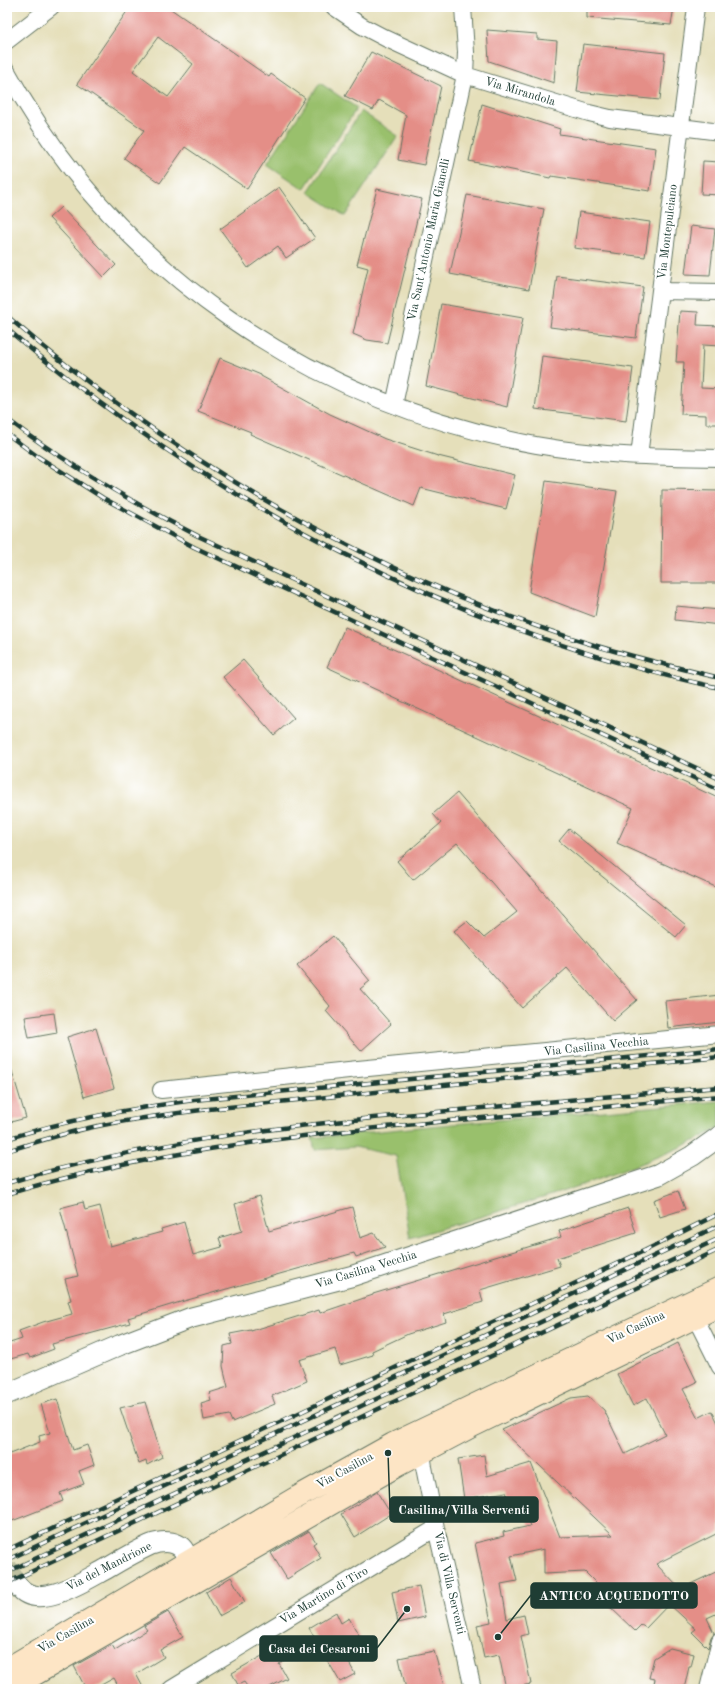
<svg xmlns="http://www.w3.org/2000/svg" width="727" height="1696" viewBox="0 0 727 1696" font-family="'Old Standard TT',serif">
<style>
.green{fill:#99c06c;stroke:#5c7e50}
.building{fill:#e48e87;fill-rule:evenodd}
.lines{fill:none;stroke-linecap:round;stroke-linejoin:round}
.tertiary-tunnel{stroke:#bdbf9f;stroke-width:20;stroke-dasharray:20 10;stroke-linecap:butt}
.minor-casing{stroke:#647663;stroke-width:18}
.tertiary-casing{stroke:#647663;stroke-width:22}
.secondary-casing{stroke:#647663;stroke-width:24}
.minor{stroke:#fff;stroke-width:16}
.tertiary{stroke:#fff;stroke-width:20}
.secondary{stroke:#fde5c5;stroke-width:22}
.rail-casing{stroke:#1f3d34;stroke-width:4.5}
.rail{stroke:#fff;stroke-width:3;stroke-dasharray:9;stroke-linecap:butt}
.labels{text-anchor:middle;dominant-baseline:central;stroke-width:4;stroke-linejoin:round;paint-order:stroke}
.street-label{font-size:12px;fill:#1f3d34;stroke:#fff}
.leader{fill:none;stroke:#1f3d34;stroke-width:1.5}
.callout-dot{fill:#1f3d34;stroke:#fff;stroke-width:1.5}
.callout{fill:#1f3d34;stroke:#1f3d34;stroke-width:1.5}
.callout-label{font-size:13px;text-anchor:middle;font-weight:bold;fill:#fff}
</style>
<rect width="100%" height="100%" fill="#fff"/>
<filter id="ink" filterUnits="userSpaceOnUse"><feTurbulence type="fractalNoise" baseFrequency=".025" numOctaves="2"/><feDisplacementMap in="SourceGraphic" scale="8" xChannelSelector="R" yChannelSelector="G"/><feConvolveMatrix kernelMatrix="1 2 1 2 8 2 1 2 1" color-interpolation-filters="sRGB"/></filter>
<filter id="wash" filterUnits="userSpaceOnUse"><feTurbulence type="fractalNoise" baseFrequency=".012" numOctaves="4" result="noise"/><feDisplacementMap in="SourceGraphic" scale="16" xChannelSelector="R" yChannelSelector="G"/><feGaussianBlur stdDeviation="0.9" result="paint"/><feColorMatrix in="noise" values="0 0 0 0 0 0 0 0 0 0 0 0 0 0 0 0 0 1.4 0 .05"/><feComposite in="paint" operator="in"/></filter>
<g filter="url(#wash)">
<rect width="100%" height="100%" fill="#e5dfba"/>
<path class="green" d="M320,83L357,108L304,189L267,164Z
M361,111L398,136L345,216L308,192Z
M720,1101V1127C698,1141 667,1153 642,1163C567,1193 488,1214 410,1238L396,1156L355,1147L315,1150L312,1138L430,1126Z"/>
<g id="blocks">
<path class="building" d="M130,7H168L269,77L271,74L305,98L247,189L185,147L160,183L124,158L144,130L77,84ZM158,37L193,64L168,97L133,71Z
M587,7H674L671,25L587,18Z
M487,30L537,34V39L557,41L554,83L489,61Z
M583,44L665,53L660,100L577,92Z
M371,52L441,86L424,165L398,160L406,115L379,100L373,110L345,96Z
M482,104L560,129L559,134L656,148L650,191L551,176L550,178L469,161Z
M703,161L720,162V195L701,194Z
M279,187L315,238L286,258L278,246L248,268L220,229Z
M377,189L422,199L387,343L367,340L353,334L368,268L357,265Z
M467,195L544,209L529,289L450,274Z
M61,207L116,265L104,277L49,218Z
M579,212L650,222L645,257L574,248Z
M691,226L715,229L710,275L685,274Z
M557,276L643,287L636,338L550,327Z
M441,304L523,318L507,407L426,386Z
M680,311L698,312L697,325L720,326V346L703,345L701,388L720,389V424H706V415L681,414L684,362H676Z
M542,356L633,368L626,421L535,409Z
M220,358L261,375V376L330,414L385,439L438,456L515,475L506,509L421,488L414,506L250,434L251,432L198,411Z
M546,481L617,491L595,617L529,592Z
M662,490L720,491V583H661Z
M676,606L720,610V625L675,620Z
M345,627L720,799V889L617,843L633,808L327,667Z
M243,660L294,718L274,735L223,677Z
M457,793L637,1000L613,1021L567,968L522,1008L454,931L467,921L484,938L517,912L457,843L413,880L397,861L441,823L433,814Z
M569,829L686,925L676,937L559,841Z
M333,936L370,981L360,989L391,1024L361,1051L326,1011L330,1006L297,966Z
M720,995V1022L668,1028L665,1001Z
M54,1013L57,1033L29,1038L25,1017Z
M96,1028L114,1088L84,1097L67,1037Z
M11,1068L26,1118L7,1123V1069Z
M678,1191L685,1209L660,1217L654,1200Z
M259,1196L269,1231L352,1207L360,1238L374,1233L385,1247L356,1257L354,1253L177,1303L128,1318L130,1323L52,1344L54,1349L30,1358L28,1354L7,1360V1344L22,1339L19,1331L43,1322L72,1314L68,1301L71,1300L65,1279L78,1276L60,1208L83,1202L85,1210L100,1206L110,1246L162,1232L161,1229L184,1222L193,1255L222,1247L219,1238L242,1231L235,1204Z
M628,1208L636,1233L557,1258L560,1266L480,1290L483,1302L444,1314L446,1322L408,1334L372,1351L373,1355L340,1365L335,1349L299,1360L307,1381L272,1396L275,1404L232,1422L229,1415L204,1420L201,1403L211,1400L209,1393L228,1387L223,1366L224,1346L232,1344L230,1334L251,1330V1331L319,1310L320,1313L373,1295V1294L561,1237L559,1231Z
M678,1343L697,1382L683,1389L698,1418L712,1411L720,1427V1532L656,1564L680,1589L720,1570V1612L707,1618L714,1633L711,1637L708,1648L692,1632L696,1629L669,1604L646,1628L641,1625L635,1631L608,1605L613,1600L585,1572L544,1574V1549L511,1556L517,1581L501,1584L507,1619L524,1615L528,1634L521,1636L531,1684L506,1689L499,1655L484,1658L477,1625L491,1622L475,1543L504,1536L503,1532L530,1526L520,1499L508,1502L506,1492L464,1499L458,1459L484,1455L487,1476L531,1463L560,1537L613,1535L502,1430L571,1398L588,1396L604,1410L625,1454L665,1434L647,1398L633,1406L617,1374Z
M57,1399L73,1450L87,1445L94,1465L79,1471L84,1484L60,1493L63,1501L7,1523V1455L40,1442L39,1436L50,1433L41,1404Z
M145,1402L162,1457L147,1465L146,1461L139,1464L120,1408Z
M377,1492L391,1514L355,1537L341,1514Z
M309,1531L316,1542L313,1544L321,1558L287,1579L271,1553Z
M231,1577L245,1602L219,1616L206,1592Z
M419,1586L425,1617L398,1623L392,1592Z
M168,1612L183,1637L160,1650L164,1657L136,1674L144,1689H120L114,1678L94,1689H86L74,1666L112,1645L115,1650L147,1630L144,1626Z
M336,1612L341,1623L349,1618L361,1639L342,1650L355,1674L340,1682L309,1628Z
M276,1648L283,1662L279,1664L287,1678L266,1689H249L244,1682L238,1685L232,1673Z
M670,1648L694,1654L691,1667H689L684,1689H653L655,1679L649,1678L654,1658Z
M434,1651L445,1689H406L399,1658Z"/>
</g>
</g>
<g filter="url(#ink)">
<use href="#blocks" fill-opacity="0" stroke="#647663" stroke-width="1"/>
<g class="lines">
<path class="tertiary-tunnel" d="M7,1567L19,1587"/>
<g class="minor-casing">
<path id="minor" d="M334,7L362,26L385,38L465,75L589,113L610,118L720,132
M7,41L51,7
M7,71C117,273 312,403 536,445C597,456 658,457 720,458
M660,291L720,292
M394,405L465,75L466,52L463,7
M639,456L696,7
M161,1090L358,1069L720,1034
M695,1317L720,1367
M422,1453L424,1467L436,1528L473,1689
M171,1689L436,1528
M708,1689L720,1640"/>
</g>
<g class="tertiary-casing">
<path id="tertiary" d="M7,1394L120,1345L190,1318L352,1276L658,1175L692,1156L720,1136
M19,1587C38,1612 87,1579 106,1569C121,1560 135,1552 150,1545C163,1540 182,1540 186,1556L183,1564"/>
</g>
<g class="secondary-casing">
<path id="secondary" d="M7,1669L296,1498L393,1444L720,1288
M9,1689L398,1465L474,1425L720,1305"/>
</g>
<use href="#minor" class="minor"/>
<use href="#tertiary" class="tertiary"/>
<use href="#secondary" class="secondary"/>
<g class="rail-casing">
<path id="rail" d="M7,316C171,458 365,570 571,638C620,654 670,666 720,678
M7,329C211,502 457,632 720,688
M7,419C67,464 131,502 198,536L720,779
M7,434L37,456L103,498L194,547L720,790
M7,1139C68,1119 131,1109 194,1100L720,1049
M7,1151C36,1142 64,1133 93,1127C131,1119 170,1114 209,1109L720,1057
M7,1183C154,1139 308,1123 460,1110C547,1102 633,1094 720,1087
M7,1194C161,1148 322,1132 482,1118C561,1111 641,1104 720,1096
M7,1550L646,1250L720,1213
M7,1560L720,1225
M7,1572L720,1238
M7,1583L720,1249"/>
</g>
<use href="#rail" class="rail"/>
</g>
</g>
<g class="labels">
<g class="street-label">
<text transform="translate(520 92) rotate(17)">Via Mirandola</text>
<text transform="translate(668 232) rotate(-83)">Via Montepulciano</text>
<text transform="translate(429 240) rotate(-78)">Via Sant'Antonio Maria Gianelli</text>
<text transform="translate(596 1047) rotate(-6)">Via Casilina Vecchia</text>
<text transform="translate(366 1270) rotate(-17)">Via Casilina Vecchia</text>
<text transform="translate(636 1328) rotate(-25)">Via Casilina</text>
<text transform="translate(345 1471) rotate(-29)">Via Casilina</text>
<text transform="translate(109 1567) rotate(-27)">Via del Mandrione</text>
<text transform="translate(449 1583) rotate(77)">Via di Villa Serventi</text>
<text transform="translate(324 1596) rotate(-31)">Via Martino di Tiro</text>
<text transform="translate(66 1635) rotate(-30)">Via Casilina</text>
</g>
</g>
<path class="leader" d="M388 1453L390 1510M498 1637L531 1595M407 1609L377 1648"/>
<g class="callout-dot">
<circle cx="388" cy="1453" r="4"/>
<circle cx="498" cy="1637" r="4"/>
<circle cx="407" cy="1609" r="4"/>
</g>
<g class="callout">
<rect x="390" y="1497" width="148" height="25" rx="4"/>
<rect x="531" y="1583" width="166" height="25" rx="4"/>
<rect x="260" y="1636" width="117" height="25" rx="4"/>
</g>
<g class="callout-label">
<text x="464" y="1514">Casilina/Villa Serventi</text>
<text x="614" y="1600">ANTICO ACQUEDOTTO</text>
<text x="319" y="1653">Casa dei Cesaroni</text>
</g>
<rect width="727" height="1696" fill="none" stroke="#fff" stroke-width="24"/>
</svg>
